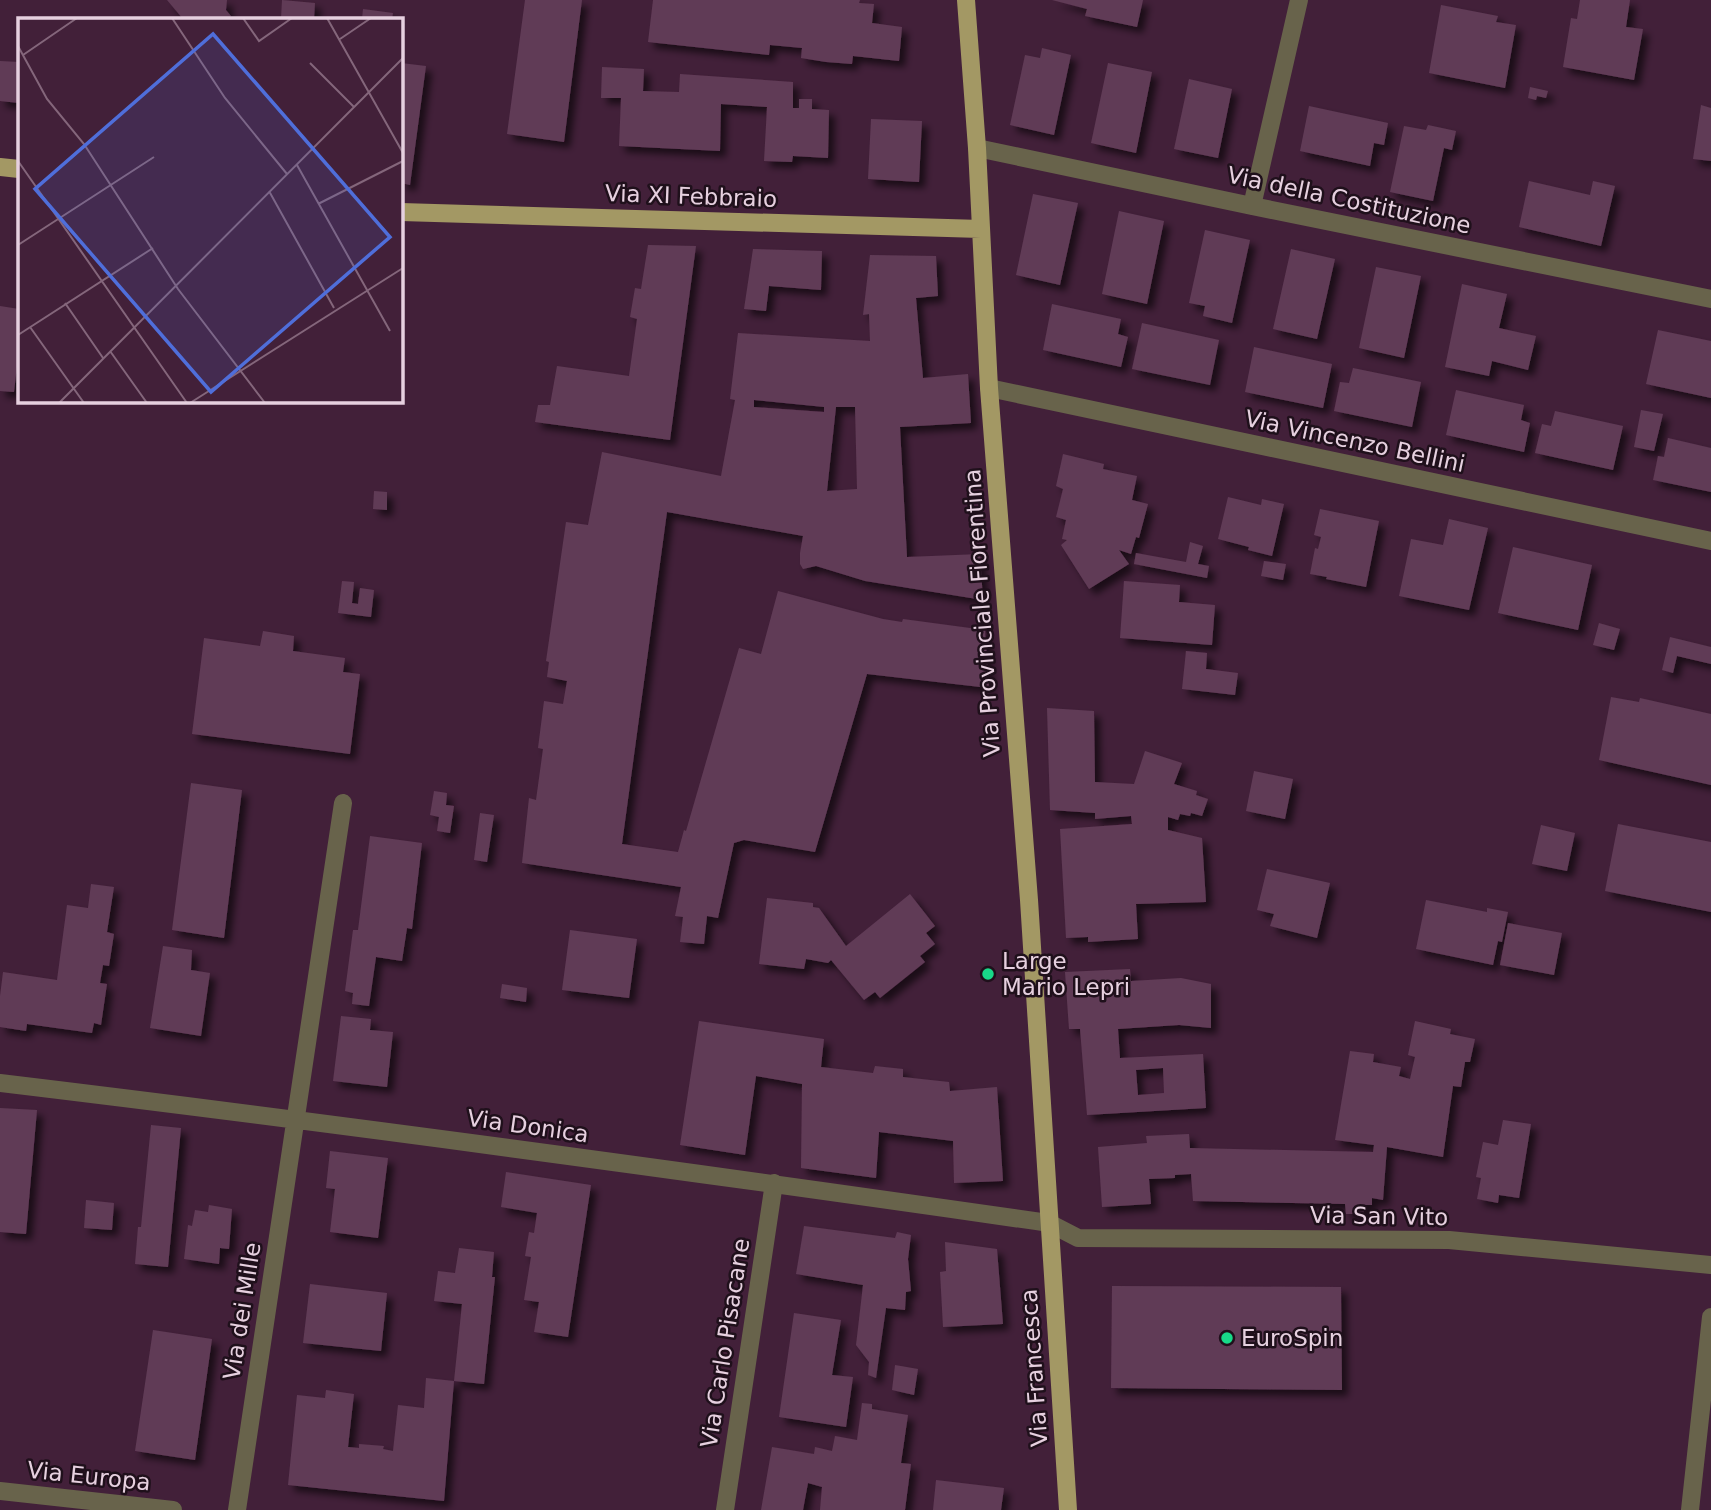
<svg xmlns="http://www.w3.org/2000/svg" width="1711" height="1510" viewBox="0 0 1711 1510" font-family="'DejaVu Sans',sans-serif">
<style>
.building{fill:#603b56;fill-rule:evenodd;filter:url(#shadow)}
.lines{fill:none;stroke-linecap:round;stroke-linejoin:round}
.minor{stroke:#68634b;stroke-width:18}
.major{stroke:#a39864;stroke-width:18}
.poi-dot{fill:#18d989;stroke:#1f101b;stroke-width:2.5}
.labels{text-anchor:middle;dominant-baseline:central;stroke-width:5;stroke-linejoin:round;paint-order:stroke}
.street-label{font-size:23px;fill:#e6d0df;stroke:#1f101b}
.poi-label{font-size:23px;fill:#e6d0df;stroke:#1f101b;text-anchor:start}
.inset-road{fill:none;stroke:#84667b;stroke-width:2}
.view{fill:#4f6eda;fill-opacity:0.15;stroke:#4f6eda;stroke-width:3.5}
.inset-edge{fill:none;stroke:#e6d0df;stroke-width:3.5}
</style>
<defs>
<filter id="shadow"><feDropShadow dx="6" dy="6" stdDeviation="3.5" flood-color="#0009"/></filter>
</defs>
<rect width="100%" height="100%" fill="#422039"/>
<path class="building" d="M167,0H227L226,10L231,16L227,19H183Z
M282,0L315,3L314,19H281Z
M525,0H582L564,142L507,134Z
M653,0H860L859,3L874,4L872,23L902,27L899,61L853,56L852,64L826,62L801,58L802,48L770,45L769,55L648,42Z
M1052,0H1143L1137,27L1085,16L1087,9Z
M1580,0H1630L1626,27L1643,29L1634,80L1563,67L1571,18L1577,19Z
M1441,5L1498,16L1496,22L1516,25L1505,88L1429,73Z
M363,9L393,13L392,19H362Z
M1042,48L1071,55L1054,135L1010,125L1025,55L1040,58Z
M0,61L19,62V103L0,101Z
M401,63L426,66L410,185L401,183Z
M1108,63L1152,72L1136,153L1091,143Z
M602,67L644,69L643,91L679,92L680,74L793,82V108H799V99H812V109L829,110L828,158L793,156L792,162L764,161L767,107L721,104L720,151L619,146L621,98H601Z
M1189,79L1232,89L1218,158L1174,149Z
M1530,87L1548,91L1546,98L1537,96L1536,100L1528,98Z
M1701,105L1711,108V161L1693,159Z
M1309,106L1388,123L1384,145L1374,143L1370,166L1300,151Z
M871,119L922,121L919,182L868,179Z
M1428,125L1456,131L1452,150L1444,148L1433,201L1390,192L1404,126L1426,130Z
M1529,181L1590,195L1593,181L1615,186L1601,246L1519,227Z
M1033,194L1078,203L1060,285L1016,275Z
M1119,211L1164,221L1147,304L1102,294Z
M1205,230L1250,240L1232,323L1203,316L1205,306L1189,303Z
M648,245L696,246L670,440L535,422L538,405H550L557,366L629,376L637,319L630,317L635,288L641,289Z
M753,249L822,251L821,290L769,286L766,311L744,309Z
M1291,249L1335,259L1317,339L1273,329Z
M870,255L936,256L938,296L916,298L923,378L968,374L971,423L900,427L907,557L980,554L983,600L865,581L816,566L803,569L800,564V553L803,536L667,512L622,844L678,852L684,830L686,831L739,648L761,654L778,591L883,619L902,622L903,619L985,630L989,688L867,674L815,852L744,840L734,843L718,918L707,916L704,944L680,942L683,917L675,916L681,887L522,863L529,798L536,800L543,749L538,748L544,701L563,704L567,681L547,677L549,662L546,661L566,522L588,525L602,452L721,476L735,400L730,399L738,333L870,341L869,314L863,315ZM754,400L824,407V412L754,407ZM836,407H855L857,489L827,491Z
M1376,267L1421,276L1404,358L1359,348Z
M1462,284L1507,294L1499,328L1536,336L1528,370L1492,361L1489,376L1445,367Z
M1052,304L1121,319L1118,334L1128,337L1121,367L1043,350Z
M0,306L19,309V349L14,392L0,391Z
M1142,323L1219,340L1210,385L1132,369Z
M1658,330L1711,341V398L1646,384Z
M1254,347L1332,364L1323,408L1245,392Z
M1353,368L1421,382L1412,427L1334,411L1340,382L1349,383Z
M1456,390L1524,405L1521,420L1530,423L1524,452L1446,435Z
M1641,410L1663,414L1654,451L1634,447Z
M1555,411L1623,426L1613,470L1535,453L1542,424L1551,426Z
M1668,438L1711,448V492L1653,480L1658,456L1664,457Z
M1063,454L1104,464L1103,469L1137,476L1132,500L1148,504L1139,538L1136,537L1131,554L1119,550L1129,564L1089,589L1061,545L1067,540L1062,539L1066,520L1056,517L1063,489L1056,486Z
M374,491L387,492V510L373,509Z
M1228,497L1261,505L1262,499L1284,504L1272,556L1248,550L1249,547L1218,539Z
M1320,509L1379,521L1366,587L1326,579L1327,577L1310,574L1315,548L1318,549L1321,537L1314,535Z
M1449,519L1488,528L1469,610L1399,596L1411,539L1443,545Z
M1190,542L1203,546L1198,564L1209,566L1207,578L1134,564L1136,553L1186,562Z
M1513,547L1592,565L1578,630L1498,613Z
M1264,561L1286,564L1283,580L1261,576Z
M342,581L354,582L352,603L358,604L360,588L374,590L371,617L338,613Z
M1124,581L1180,585L1179,602L1215,605L1212,645L1120,638Z
M1599,623L1620,629L1614,650L1593,645Z
M263,631L294,636L293,651L345,658L343,672L360,674L350,754L192,734L204,638L260,646Z
M1670,637L1711,647V664L1677,656L1673,673L1662,670Z
M1186,651L1207,653L1206,669L1238,673L1235,695L1182,689Z
M1611,697L1639,702L1640,698L1711,714V785L1599,760Z
M1047,708L1094,711L1095,782L1134,784L1145,751L1182,763L1174,784L1197,791L1196,795L1208,799L1202,816L1191,813L1190,816L1180,814L1178,820L1168,817V830L1202,838L1206,902L1136,904L1138,939L1088,942V937L1066,938L1060,829L1132,824L1131,816L1095,819V813L1050,810Z
M1254,771L1293,779L1285,819L1246,811Z
M191,783L242,790L224,938L172,930Z
M434,791L447,793L446,805L454,806L450,833L437,831L439,817L430,815Z
M480,813L494,815L487,862L474,860Z
M1618,824L1711,842V912L1605,891Z
M1541,825L1575,833L1567,871L1532,864Z
M370,836L422,843L412,929L407,928L402,961L376,957L369,1006L352,1004L353,993L345,991L353,930H358Z
M1267,869L1330,883L1317,938L1270,926L1274,914L1257,910Z
M91,884L114,887L107,932L114,934L109,966L103,965L100,983L107,984L101,1025L94,1023L92,1033L27,1024L26,1031L0,1027V996L3,972L57,980L67,905L88,908Z
M910,894L935,926L926,933L935,944L920,956L925,962L880,998L875,992L864,1000L831,960L828,963L806,959L804,969L759,964L767,898L813,903V907L819,908L846,946Z
M1426,900L1487,912V908L1508,912L1502,942L1498,941L1493,965L1416,949Z
M1508,923L1562,933L1554,975L1500,965Z
M570,930L637,939L629,998L562,990Z
M163,946L192,950L191,970L210,973L201,1036L150,1028Z
M1130,969L1131,981L1181,978L1211,984V1028L1179,1025L1118,1029L1120,1058L1203,1054L1206,1108L1087,1115L1080,1029H1069L1065,972ZM1163,1068L1164,1093L1138,1095L1136,1070Z
M502,984L527,988L526,1002L500,998Z
M341,1016L371,1019L370,1030L393,1032L387,1087L333,1081Z
M699,1021L824,1039L821,1067L873,1073L875,1066L903,1069V1077L949,1082L950,1091L997,1087L1003,1181L954,1183L953,1141L879,1132L876,1178L801,1168L802,1084L756,1076L745,1155L680,1145Z
M1415,1021L1451,1029L1450,1034L1475,1039L1470,1062H1465L1461,1087L1453,1086L1443,1157L1387,1147L1383,1200L1372,1198V1205H1364V1214H1346L1345,1204L1193,1201L1191,1174L1175,1175V1178L1149,1179L1151,1204L1102,1207L1098,1147L1147,1143L1146,1136L1189,1134L1190,1148L1373,1152L1374,1145L1335,1140L1350,1051L1374,1054L1373,1062L1401,1067L1399,1076L1410,1079L1415,1057L1408,1055Z
M0,1108L37,1110L26,1234L0,1232Z
M1503,1120L1531,1124L1519,1198L1499,1195L1498,1203L1477,1199L1481,1178L1476,1177L1483,1142L1498,1145Z
M151,1125L181,1128L168,1267L135,1264L138,1227H141Z
M330,1151L388,1158L378,1238L330,1232L335,1189L326,1188Z
M506,1172L591,1185L568,1337L534,1332L539,1302L524,1300L531,1257L525,1256L529,1232L534,1233L537,1213L501,1207Z
M86,1200L114,1203L112,1230L84,1228Z
M209,1205L232,1209L229,1249L220,1248L219,1264L184,1259L188,1225L192,1226L195,1210L208,1212Z
M804,1226L895,1238L897,1232L911,1235L908,1259L911,1291L906,1292L905,1310L886,1308L876,1378L868,1375L869,1362L856,1345L863,1285L796,1274Z
M945,1242L997,1249L1003,1324L943,1327L940,1272L946,1271Z
M459,1248L494,1252L492,1277H495L484,1384L454,1381L444,1501L288,1485L297,1395L325,1398L326,1390L354,1394L348,1447L359,1448V1444L384,1446L383,1449L393,1451L398,1405L424,1408L426,1378L454,1381L462,1304L434,1301L438,1271L455,1273Z
M310,1284L387,1293L381,1351L303,1343Z
M1112,1286L1341,1287L1342,1390L1111,1388Z
M794,1313L841,1320L832,1375L853,1377L846,1427L779,1417Z
M153,1330L212,1339L195,1460L135,1451Z
M895,1365L918,1369L914,1395L892,1390Z
M862,1403L872,1404V1409L908,1415L901,1463L911,1464L905,1510H820L822,1487L808,1483L803,1510H761L772,1447L814,1454L815,1447L832,1451L835,1436L857,1440Z
M936,1480L1004,1488L1001,1510H933Z"/>
<g class="lines">
<path class="minor" d="M977,148L1252,206L1711,299
M1252,206L1299,0
M989,388L1711,541
M0,1083C350,1125 700,1173 1049,1223L1078,1238L1449,1240L1711,1265
M0,1491L173,1510
M237,1510L343,803
M725,1510L774,1183
M1690,1510L1711,1317"/>
<path class="major" d="M966,0L977,148L989,388L1029,900L1068,1510
M0,167L19,169
M401,212L981,229"/>
</g>
<g class="poi-dot">
<circle cx="988" cy="974" r="7"/>
<circle cx="1227" cy="1338" r="7"/>
</g>
<g class="labels">
<g class="street-label">
<text transform="translate(691 196) rotate(2)">Via XI Febbraio</text>
<text transform="translate(1349 200) rotate(12)">Via della Costituzione</text>
<text transform="translate(1355 441) rotate(12)">Via Vincenzo Bellini</text>
<text transform="translate(982 613) rotate(-94)">Via Provinciale Fiorentina</text>
<text transform="translate(528 1126) rotate(8)">Via Donica</text>
<text transform="translate(1379 1216) rotate(1)">Via San Vito</text>
<text transform="translate(242 1311) rotate(-81)">Via dei Mille</text>
<text transform="translate(725 1343) rotate(-81)">Via Carlo Pisacane</text>
<text transform="translate(1034 1368) rotate(-94)">Via Francesca</text>
<text transform="translate(89 1476) rotate(6)">Via Europa</text>
</g>
<g class="poi-label">
<text x="1002" y="961">Large<tspan x="1002" dy="26">Mario Lepri</tspan></text>
<text x="1241" y="1338">EuroSpin</text>
</g>
</g>
<g transform="translate(18 18)">
<rect width="385" height="385" fill="#422039"/>
<path class="inset-road" d="M154,0L207,80L269,156M225,0L241,23L274,0M309,0L385,135M322,21L353,0M0,28L29,81L66,126L160,271L247,385M5,37L59,0M292,45L336,89M0,143L169,385M279,147L372,313M251,173L316,290M300,186L385,143M0,227L136,139M47,285L85,340M12,309L66,385M0,317L135,230M92,333L129,385M41,385L385,40M172,385L385,250"/>
<path class="view" d="M195,16L372,219L193,374L17,171Z"/>
<rect width="385" height="385" class="inset-edge"/>
</g>
</svg>
